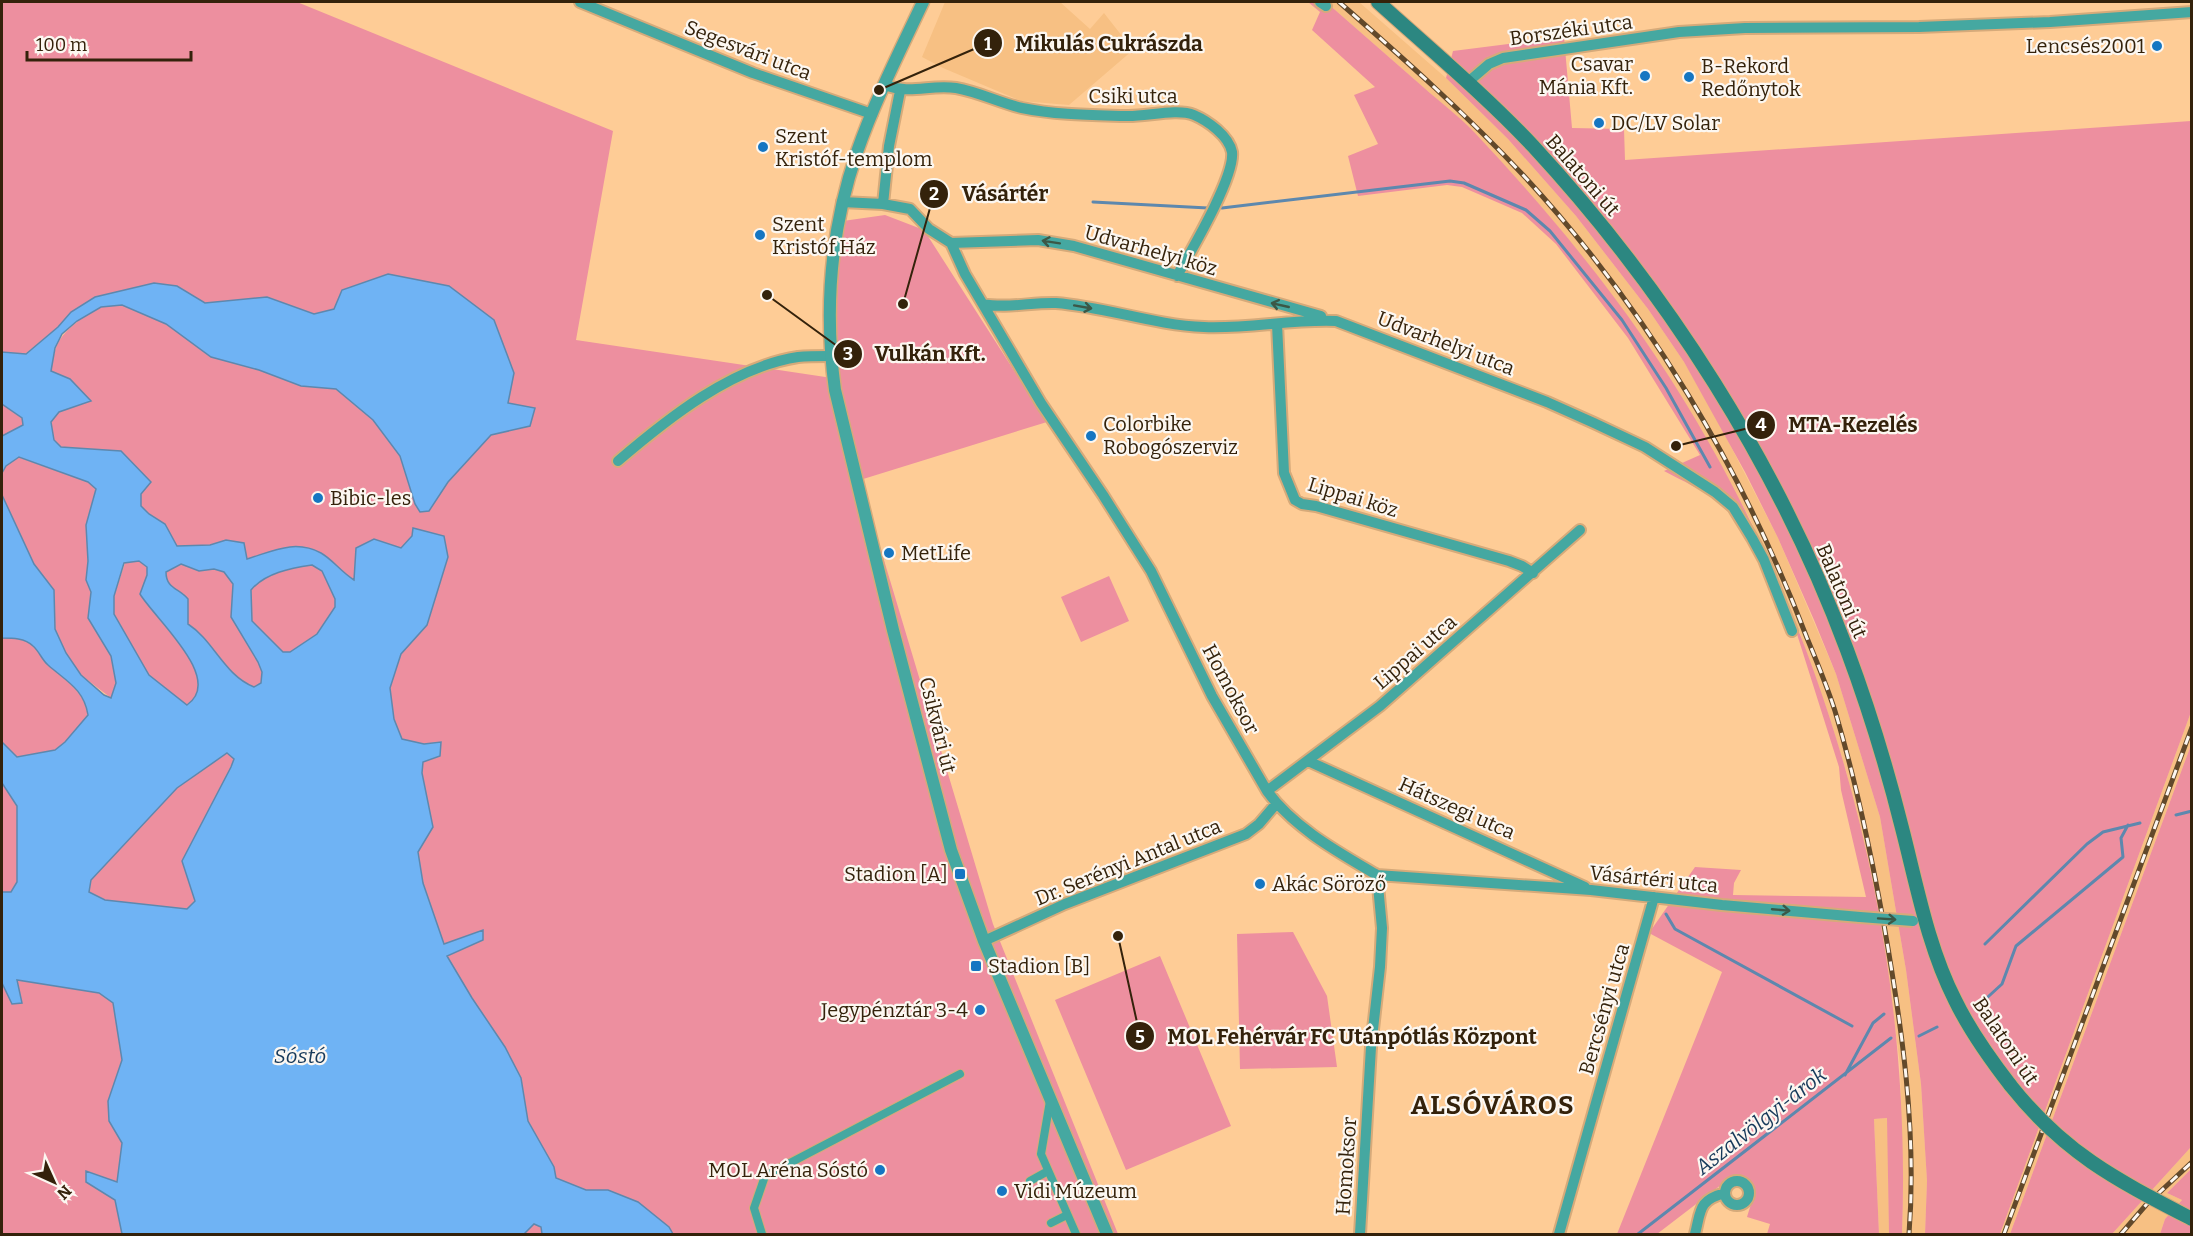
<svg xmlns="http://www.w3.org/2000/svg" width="2193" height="1236" viewBox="0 0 2193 1236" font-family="Bitter,serif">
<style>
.built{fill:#f7c083}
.green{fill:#ed8f9f}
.water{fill:#6fb3f4;stroke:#5d88ae;stroke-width:1.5;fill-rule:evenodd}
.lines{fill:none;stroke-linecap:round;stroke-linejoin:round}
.stream{stroke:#5d88ae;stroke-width:3}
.pedestrian-casing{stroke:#d6aa7a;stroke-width:10}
.minor-casing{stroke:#d6aa7a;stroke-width:14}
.tertiary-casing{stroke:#d6aa7a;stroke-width:15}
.secondary-casing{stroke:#d6aa7a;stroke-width:16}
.pedestrian{stroke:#45a8a1;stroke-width:8}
.minor{stroke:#45a8a1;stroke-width:10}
.tertiary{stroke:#45a8a1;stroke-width:12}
.secondary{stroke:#2c8781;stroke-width:14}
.rail-casing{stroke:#62492b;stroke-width:5}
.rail{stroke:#fcf7f1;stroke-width:3;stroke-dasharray:9;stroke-linecap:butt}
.minor-bridge-casing{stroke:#d6aa7a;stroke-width:14;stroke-linecap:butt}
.secondary-bridge-casing{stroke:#d6aa7a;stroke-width:16;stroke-linecap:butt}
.minor-bridge{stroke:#45a8a1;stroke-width:10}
.secondary-bridge{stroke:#2c8781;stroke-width:14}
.oneway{stroke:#3b5847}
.poi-dot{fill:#1576c2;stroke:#fcf7f1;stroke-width:2}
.labels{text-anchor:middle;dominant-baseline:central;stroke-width:4.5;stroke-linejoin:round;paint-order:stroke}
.street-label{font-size:20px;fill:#34220b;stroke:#fcf7f1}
.poi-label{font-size:20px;fill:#34220b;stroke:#fcf7f1;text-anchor:start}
.water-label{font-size:21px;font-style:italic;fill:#16395a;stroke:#fcf7f1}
.district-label{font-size:26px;font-weight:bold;letter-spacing:1.5px;fill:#34220b;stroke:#fcf7f1}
.leader{fill:none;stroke:#34220b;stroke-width:2}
.callout-dot{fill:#34220b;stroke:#fcf7f1;stroke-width:2}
.mark-label{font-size:18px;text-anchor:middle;font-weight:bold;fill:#fff}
.callout-label{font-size:21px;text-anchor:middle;font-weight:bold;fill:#34220b;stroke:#fcf7f1;stroke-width:4.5;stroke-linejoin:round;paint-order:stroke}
</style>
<rect width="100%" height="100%" fill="#fecc96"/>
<path class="built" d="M945,2H1060L1090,29L1104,13L1133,50L1069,105L1021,101L943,68L922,57Z
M1326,2H1359L1446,78L1508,139L1576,216L1648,309L1684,362L1712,410L1778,538L1836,674L1880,817L1906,970L1921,1084L1927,1181L1925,1234H1902L1903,1200L1900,1065L1884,944L1866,853L1846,771L1829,716L1798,628L1750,519L1684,402L1642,336L1555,223L1471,129Z
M2191,712V745L2010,1234H2000Z
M1888,1118L1889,1234H1879L1874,1119Z
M2191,1147V1169L2167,1193L2182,1200L2165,1219L2160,1234H2112Z"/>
<path class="green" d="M2,2H297L613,131L576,340L832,378L836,222L885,215L924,230L1047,422L860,480L993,924L1118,1234H524L534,1224L541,1227L556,1178L554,1167L528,1121L521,1078L505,1047L472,998L447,956L483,940V931L444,944L423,883L418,852L433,827L422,773L423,762L441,742L424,744L402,739L394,719L389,688L401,654L427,625L413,528L412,536L401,548L355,580L342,573L322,553L247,559L244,543L226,540L210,545L176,546L165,524L149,514L141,506V494L121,451L61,447L54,440L51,422L59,412L70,379L51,371C55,346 57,338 77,322L71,312L58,327L25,354L2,352Z
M1308,2H1326C1358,30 1390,58 1422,86C1440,102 1459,116 1475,133C1535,197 1592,264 1642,336C1822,596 1914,919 1902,1234H1889L1887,1118L1874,1119L1879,1234H1767L1770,1224L1747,1217C1753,1197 1762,1180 1734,1175L1657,1234H1617L1722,972L1649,933L1695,867L1741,870L1734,883L1733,895L1866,897L1841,790L1839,767L1796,631L1789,634L1786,633C1772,590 1755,533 1719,503C1703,490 1683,481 1664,471L1700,455L1628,338L1556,244L1522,213L1462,187L1447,185L1358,196L1348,156L1378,144L1354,95L1375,87L1312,30L1320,12Z
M1564,37L1572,128L1624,129L1625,160L2191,121V712L2000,1234H1925L1927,1181L1921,1084L1906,970L1880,817L1836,674L1814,620L1778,538L1745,472L1684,362L1648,309L1576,216L1508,139L1446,78L1453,51Z
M2,404L23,419V425L2,436Z
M18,457L88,482L96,489L86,525L88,561L86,580L91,592L88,618L111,656L116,683L111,698L81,675L66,653L55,629L54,590L34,564L2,495V473L5,466Z
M139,561L147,566V575L140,594C156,619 225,679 187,705L149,675L114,614V596L125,563Z
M181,564L199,571L214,569L224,572L233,584L231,617L258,662L262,672L261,683L254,687C224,674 214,641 188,624L184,594C173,588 166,586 166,572Z
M312,565L322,571L335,599L336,606L317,634L290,652H282L252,621L251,590C265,573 291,568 312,565Z
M1109,576L1129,621L1081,642L1061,597Z
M2,638C12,638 25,638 33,646C39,651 42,660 48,665C66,681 84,690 88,716L65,742L55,750L17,757L2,742Z
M2191,745V1147L2112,1234H2010Z
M227,753L234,759L231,767L182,861L195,900L187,909L105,900L89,892L91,880L177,788Z
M2,783L17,806V882L11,892H2Z
M1293,932L1327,996L1337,1067L1240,1069L1237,934Z
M1160,956L1231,1126L1126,1170L1055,1000Z
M16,980L99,993L113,1003L122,1060L108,1101L109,1121L122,1143L117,1183L87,1171L86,1182L115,1200L122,1234H2V983L3,984Z
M2191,1169V1234H2160L2165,1219L2182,1200L2167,1193Z"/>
<path class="water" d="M388,274L449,286L494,320L514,373L508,403L535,408L530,426L491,435L448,482L429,511L420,512L415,504L400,456L373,420L336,389L301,386L259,370L211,357L166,324L122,305L101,307L77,321L62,334L55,348L51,371L70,379L91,401L59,412L51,422L54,440L61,447L121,451L151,482L141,494V506L149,514L165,524L177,546L210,545L226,540L244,543L247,559C273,551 295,539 321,553C332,559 341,572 354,580L356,548L374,539L401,548L412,536L413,528L444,536L448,557L427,625L401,654L390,688L394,719L402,739L424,744L441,742L440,756L423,762L422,773L433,827L418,852L423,883L444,944L483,930V940L447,956L472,998L505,1047L521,1078L528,1121L554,1167L556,1178L586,1190H608L638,1202L669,1227L673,1234H542L541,1227L534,1224L524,1234H122L115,1200L86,1182V1171L117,1182L122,1143L109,1121L108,1101L122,1060L113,1003L99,993L17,980L22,1003L12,1004L2,983V892H11L17,882V806L2,783V742L17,757L55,750L65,742L88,715C84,689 66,681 48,665C42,660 39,651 33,646C25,638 12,638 2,638V495L34,564L54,590L55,629L66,653L81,675L104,695L111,698L116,683L111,656L88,618L91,592L86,580L88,561L86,525L96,489L88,482L19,457L6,466L2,473V436L23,425L22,418L2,404V352L26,354L58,327L71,312L95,297L154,283L177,286L205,303L267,297L314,314L334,309L342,290ZM139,561L147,567V575L140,594C155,619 225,679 187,705L149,675L114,614V596L124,563ZM181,564L199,571L214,569L224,572L233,584L231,617L258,662L262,672L261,683L254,687C224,675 214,641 188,624V599C179,588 166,589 166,572ZM312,565L322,571L335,599V607L317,634L290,652H283L252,621L251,590C265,573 291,568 312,565ZM227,753L234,759L231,767L182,861L195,901L187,909L105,900L89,892L91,880L177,788Z"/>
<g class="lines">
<path class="stream" d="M1093,202L1208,208
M1222,208L1450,181L1464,183L1526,210L1550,231L1622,320L1666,388L1710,467
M2176,815L2192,811
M1666,914L1675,929L1852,1026
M1985,944L2087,844L2103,832L2140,823
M1978,1006L2002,984L2016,946L2123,857L2121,838L2128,825
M1919,1036L1937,1027
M1845,1075L1873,1023L1884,1014
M1638,1234L1891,1038"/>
<g class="pedestrian-casing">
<path id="pedestrian" d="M1050,1101L1041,1154L1076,1234
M1030,1181L1048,1171
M1051,1223L1067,1215
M762,1234L754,1208L765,1176L960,1074"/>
</g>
<g class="minor-casing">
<path id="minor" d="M580,2L753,73L872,114
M1320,2L1326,6
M1468,82L1489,64L1503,58L1679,32L1745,28L1919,27L2050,22L2192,12
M885,85C911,95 930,84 956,88C979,92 1000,103 1022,108C1056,115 1091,115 1126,116C1145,117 1177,108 1194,115C1208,121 1229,136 1232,152C1235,177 1191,251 1177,276
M842,202L883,204L910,209L929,229L951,243L965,274L1041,403L1103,495L1151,571L1212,696L1267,791C1294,828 1338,852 1377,875
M883,204L889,146L900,91
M951,243L1038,240L1074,246L1321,316
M983,304C1007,309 1032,302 1056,303C1106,307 1154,325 1204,327C1248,329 1292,319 1336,321L1547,402L1594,423L1645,447L1715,492L1733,507L1752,538L1764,560L1792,631
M1277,324L1284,473L1295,500L1302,504L1316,506L1509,561L1522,566L1533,573
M618,461C667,419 732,367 798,357C808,356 819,356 830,356
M1308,761L1585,887
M1267,791L1380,706L1580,530
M1377,875L1591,890L1722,905L1860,917
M984,941L1065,904L1246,834L1259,824L1276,804
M1725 1193a12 12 0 1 1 24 0a12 12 0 1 1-24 0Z
M1360,1234L1371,1047L1380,967L1382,928L1377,875
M1559,1234L1654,897
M1695,1234C1701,1211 1698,1200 1725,1193"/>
</g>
<g class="tertiary-casing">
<path id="tertiary" d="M923,2C900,51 875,100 857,152C831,228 824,310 835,390L893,630L951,850L984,941L1107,1234"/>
</g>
<g class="secondary-casing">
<path id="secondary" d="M1378,2C1430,49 1484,94 1533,146C1667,291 1778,465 1847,650C1869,709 1887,768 1902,828C1917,886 1928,947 1955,1000C1970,1031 1990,1059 2011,1086"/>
</g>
<use href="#pedestrian" class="pedestrian"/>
<use href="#minor" class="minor"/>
<use href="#tertiary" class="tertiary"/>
<use href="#secondary" class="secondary"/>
<g class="rail-casing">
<path id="rail" d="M1339,2C1403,58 1466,114 1524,176C1647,309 1743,470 1807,638C1817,662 1827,686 1835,711C1856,781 1871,853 1884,925C1902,1027 1917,1131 1909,1234
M2004,1234L2192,727
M2121,1234L2146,1205L2192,1162"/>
</g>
<use href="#rail" class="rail"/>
<g class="minor-bridge-casing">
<path id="minor-bridge" d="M1860,917L1913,921"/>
</g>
<g class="secondary-bridge-casing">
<path id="secondary-bridge" d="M2011,1086C2065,1154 2117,1180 2192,1219"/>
</g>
<use href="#minor-bridge" class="minor-bridge"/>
<use href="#secondary-bridge" class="secondary-bridge"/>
</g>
<defs><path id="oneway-shaft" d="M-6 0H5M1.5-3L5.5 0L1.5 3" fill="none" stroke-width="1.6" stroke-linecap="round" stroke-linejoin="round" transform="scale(1.5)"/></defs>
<g class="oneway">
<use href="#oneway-shaft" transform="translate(1051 242) rotate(-171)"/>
<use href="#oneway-shaft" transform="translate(1280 305) rotate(-167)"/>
<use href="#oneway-shaft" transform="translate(1083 307) rotate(10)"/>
<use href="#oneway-shaft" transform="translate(1781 910) rotate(5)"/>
<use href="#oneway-shaft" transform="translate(1887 919) rotate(4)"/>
</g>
<g class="poi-dot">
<circle cx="2157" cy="46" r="6"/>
<circle cx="1645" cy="76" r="6"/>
<circle cx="1689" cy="77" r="6"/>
<circle cx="1599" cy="123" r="6"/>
<circle cx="763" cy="147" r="6"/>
<circle cx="760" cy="235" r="6"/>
<circle cx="1091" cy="436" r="6"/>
<circle cx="318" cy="498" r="6"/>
<circle cx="889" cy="553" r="6"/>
<rect x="954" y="868" width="12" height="12" rx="3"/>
<circle cx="1260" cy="884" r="6"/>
<rect x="970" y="960" width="12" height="12" rx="3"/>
<circle cx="980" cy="1010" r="6"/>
<circle cx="880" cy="1170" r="6"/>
<circle cx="1002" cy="1191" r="6"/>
</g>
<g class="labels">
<g class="street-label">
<text transform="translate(1571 30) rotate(-8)">Borszéki utca</text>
<text transform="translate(748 50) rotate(21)">Segesvári utca</text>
<text x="1133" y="96">Csiki utca</text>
<text transform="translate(1583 175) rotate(49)">Balatoni út</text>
<text transform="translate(1151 250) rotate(16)">Udvarhelyi köz</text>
<text transform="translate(1446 343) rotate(21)">Udvarhelyi utca</text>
<text transform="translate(1353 497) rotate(17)">Lippai köz</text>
<text transform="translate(1842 591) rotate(67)">Balatoni út</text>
<text transform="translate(1415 652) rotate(-41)">Lippai utca</text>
<text transform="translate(1231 689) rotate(62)">Homoksor</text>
<text transform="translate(938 725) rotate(76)">Csikvári út</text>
<text transform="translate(1457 808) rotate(24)">Hátszegi utca</text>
<text transform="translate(1128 862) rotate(-22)">Dr. Serényi Antal utca</text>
<text transform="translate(1654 879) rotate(6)">Vásártéri utca</text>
<text transform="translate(1604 1009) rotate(-74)">Bercsényi utca</text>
<text transform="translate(2006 1041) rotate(56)">Balatoni út</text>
<text transform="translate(1346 1166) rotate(-86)">Homoksor</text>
</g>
<g class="poi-label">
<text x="2145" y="46" text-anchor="end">Lencsés2001</text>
<text x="1633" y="64" text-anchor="end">Csavar<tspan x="1633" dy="23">Mánia Kft.</tspan></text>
<text x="1701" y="66">B-Rekord<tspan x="1701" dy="23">Redőnytok</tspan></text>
<text x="1611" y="123">DC/LV Solar</text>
<text x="775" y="136">Szent<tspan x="775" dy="23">Kristóf-templom</tspan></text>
<text x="772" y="224">Szent<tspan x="772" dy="23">Kristóf Ház</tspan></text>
<text x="1103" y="424">Colorbike<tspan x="1103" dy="23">Robogószerviz</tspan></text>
<text x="330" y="498">Bibic-les</text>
<text x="901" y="553">MetLife</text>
<text x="948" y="874" text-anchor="end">Stadion [A]</text>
<text x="1272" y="884">Akác Söröző</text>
<text x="988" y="966">Stadion [B]</text>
<text x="968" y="1010" text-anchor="end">Jegypénztár 3-4</text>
<text x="868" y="1170" text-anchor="end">MOL Aréna Sóstó</text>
<text x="1014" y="1191">Vidi Múzeum</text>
</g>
<g class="water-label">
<text x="300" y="1056">Sóstó</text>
<text transform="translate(1761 1121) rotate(-38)">Aszalvölgyi-árok</text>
</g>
<g class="district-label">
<text x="1493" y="1105">ALSÓVÁROS</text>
</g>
</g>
<path class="leader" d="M879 90L988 43M903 304L934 194M767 295L848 354M1676 446L1761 425M1118 936L1140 1036"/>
<g class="callout-dot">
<circle cx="879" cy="90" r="6"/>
<circle cx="903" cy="304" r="6"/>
<circle cx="767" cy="295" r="6"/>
<circle cx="1676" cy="446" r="6"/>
<circle cx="1118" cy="936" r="6"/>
<circle cx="988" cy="43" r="15"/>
<circle cx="934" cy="194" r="15"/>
<circle cx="848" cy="354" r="15"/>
<circle cx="1761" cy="425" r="15"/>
<circle cx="1140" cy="1036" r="15"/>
</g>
<g class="mark-label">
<text x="988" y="50">1</text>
<text x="934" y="200">2</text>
<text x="848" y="360">3</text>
<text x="1761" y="431">4</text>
<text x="1140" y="1043">5</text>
</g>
<g class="callout-label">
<text x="1109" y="51">Mikulás Cukrászda</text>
<text x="1005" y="201">Vásártér</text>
<text x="930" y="361">Vulkán Kft.</text>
<text x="1853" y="432">MTA-Kezelés</text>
<text x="1352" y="1044">MOL Fehérvár FC Utánpótlás Központ</text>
</g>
<rect width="2193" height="1236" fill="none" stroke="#34220b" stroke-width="6"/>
<g transform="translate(54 1182) rotate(135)" stroke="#fcf7f1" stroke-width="4.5" paint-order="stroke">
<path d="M0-4.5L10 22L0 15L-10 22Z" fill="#34220b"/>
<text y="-9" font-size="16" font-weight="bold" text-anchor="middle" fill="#34220b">N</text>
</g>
<path d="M27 51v9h164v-9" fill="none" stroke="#34220b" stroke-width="3"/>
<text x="36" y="51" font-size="18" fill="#34220b" stroke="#fcf7f1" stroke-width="4.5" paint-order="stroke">100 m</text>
</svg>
